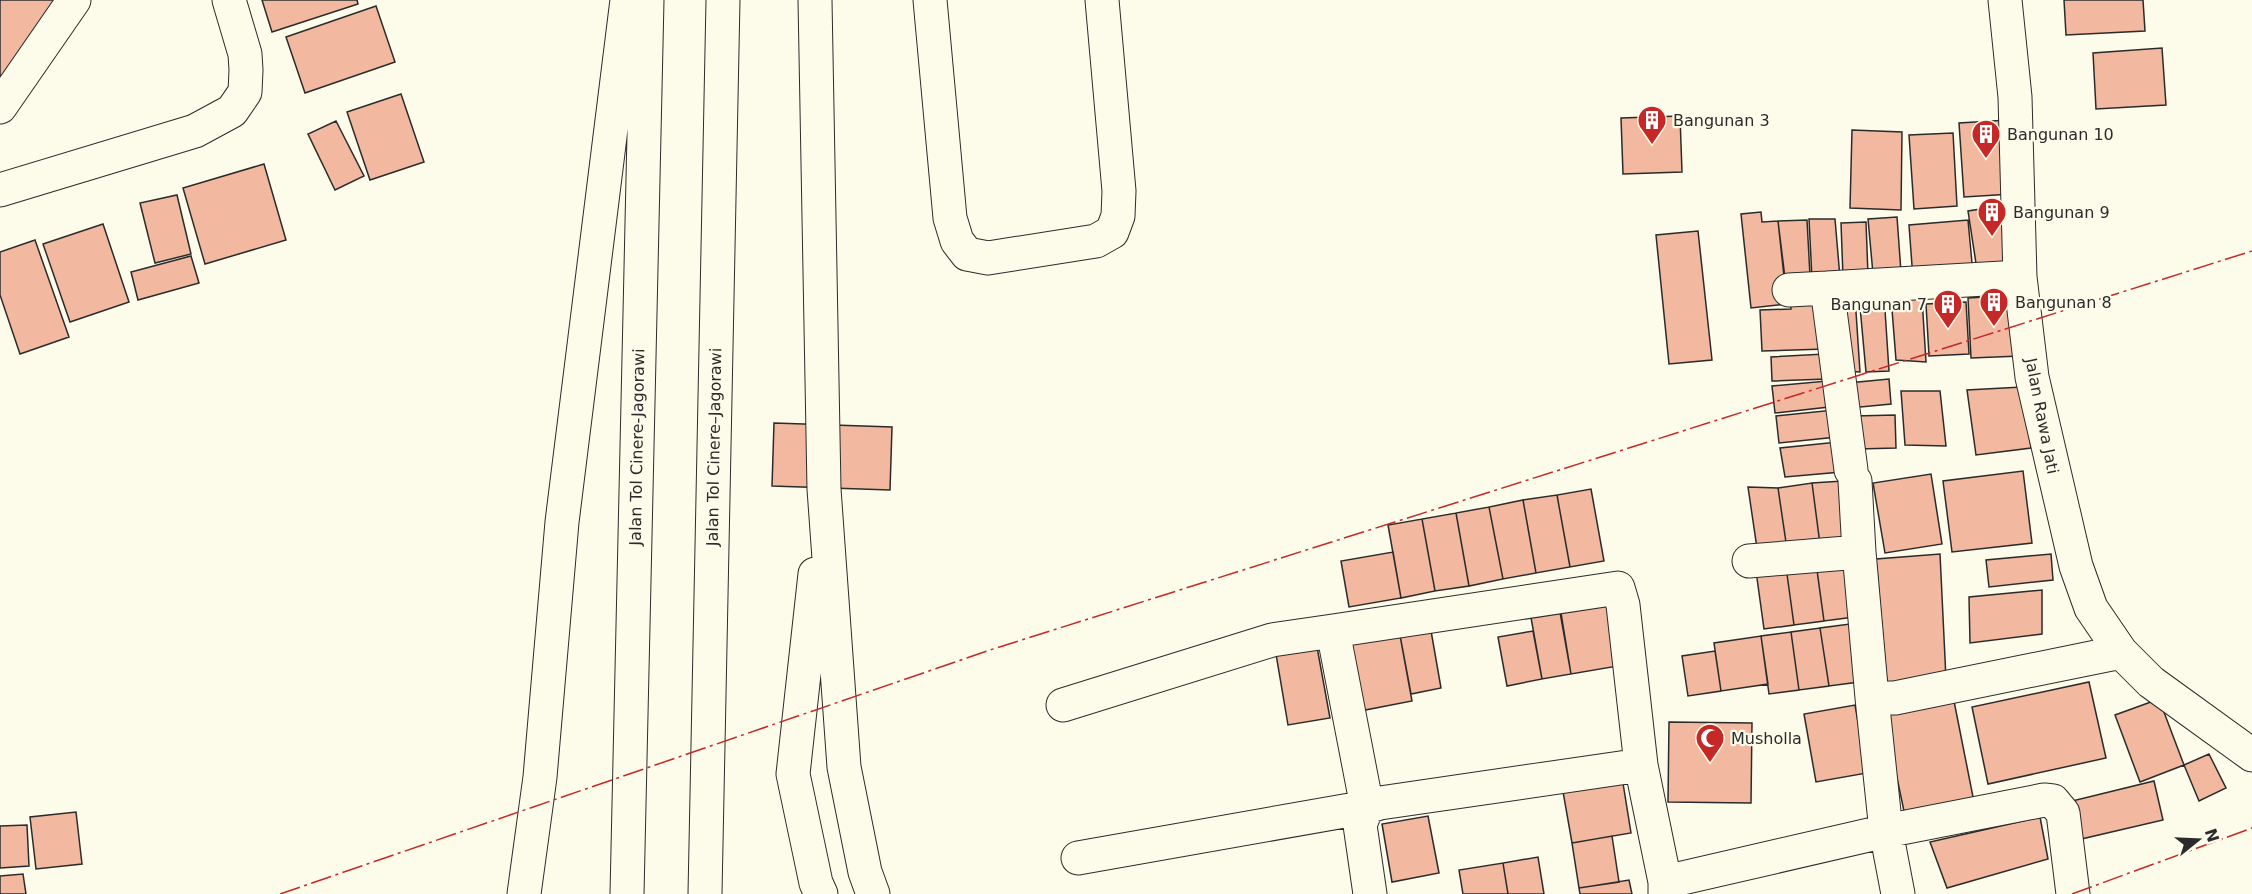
<svg xmlns="http://www.w3.org/2000/svg" width="2252" height="894" viewBox="0 0 2252 894" font-family="'DejaVu Sans',sans-serif">
<style>
.building{fill:#f2b8a0;stroke:#2b2b2b;stroke-width:1.5}
.lines{fill:none;stroke-linecap:round;stroke-linejoin:round}
.minor-casing{stroke:#2b2b2b;stroke-width:35}
.highway-casing{stroke:#2b2b2b;stroke-width:35}
.minor{stroke:#fdfbea;stroke-width:33}
.highway{stroke:#fdfbea;stroke-width:33}
.power{stroke:#c62828;stroke-width:1.5;stroke-dasharray:21 4.5 3 4.5;stroke-linecap:butt}
.labels{text-anchor:middle;dominant-baseline:central;stroke-width:4.5;stroke-linejoin:round;paint-order:stroke}
.poi-label{font-size:16px;fill:#2b2b2b;stroke:#fdfbea;text-anchor:start}
.street-label{font-size:16px;fill:#2b2b2b;stroke:#fdfbea}
</style>
<rect width="100%" height="100%" fill="#fdfbea"/>
<path class="building" d="M0,0H65L0,92Z
M262,0H357L358,4L272,32Z
M2064,0H2143L2145,31L2066,35Z
M376,6L395,62L305,93L286,37Z
M2162,48L2166,105L2096,109L2093,53Z
M401,94L424,162L370,180L347,112Z
M1680,116L1682,172L1623,174L1621,118Z
M2008,120L2012,194L1964,197L1959,123Z
M336,121L364,176L335,190L308,134Z
M1852,130L1902,132L1901,210L1850,208Z
M1953,133L1957,206L1914,209L1909,135Z
M264,164L286,240L205,264L183,188Z
M177,195L191,254L155,263L140,203Z
M2007,205L2017,263L1977,270L1968,211Z
M1761,212L1762,222L1778,221L1787,304L1751,308L1741,214Z
M1897,217L1901,272L1873,274L1868,219Z
M1809,219H1835L1840,278L1812,279Z
M1807,220L1810,276L1785,278L1778,221Z
M1968,220L1973,274L1913,279L1909,225Z
M1866,222L1868,275L1843,277L1841,223Z
M103,224L129,302L70,322L43,244Z
M1698,231L1712,360L1669,364L1656,235Z
M35,240L69,337L20,354L0,295V252Z
M191,256L199,283L138,300L131,272Z
M1884,295L1889,371L1866,372L1859,296Z
M2017,295L2020,356L1971,358L1968,298Z
M1823,296L1825,349L1762,351L1760,310L1791,309L1790,297Z
M1835,297H1855L1860,372L1842,371Z
M1891,297L1922,298L1926,362L1896,360Z
M1966,302L1969,354L1929,356L1926,304Z
M1825,354L1827,379L1772,381L1771,357Z
M1889,379L1891,404L1850,408L1848,383Z
M1827,381L1829,407L1775,413L1772,386Z
M2022,387L2031,448L1976,455L1967,390Z
M1901,391H1940L1946,446L1905,445Z
M1834,410L1837,437L1779,443L1776,416Z
M1895,415L1896,448L1858,449L1855,416Z
M774,423L892,427L890,490L772,486Z
M1838,442L1841,472L1785,477L1780,448Z
M2023,471L2032,543L1952,552L1943,481Z
M1931,474L1942,544L1885,553L1873,483Z
M1843,481L1850,550L1821,552L1812,483Z
M1812,483L1821,552L1788,556L1778,488Z
M1748,487L1778,488L1788,556L1758,555Z
M1591,489L1604,561L1570,567L1557,495Z
M1557,495L1570,567L1536,573L1523,500Z
M1523,500L1536,573L1503,579L1489,507Z
M1489,507L1503,579L1469,586L1456,513Z
M1456,513L1469,586L1435,591L1422,519Z
M1422,519L1435,591L1401,598L1388,525Z
M1393,552L1401,598L1349,607L1341,561Z
M1940,554L1946,679L1887,684L1876,559Z
M2051,554L2053,580L1989,587L1986,560Z
M1845,558L1854,617L1824,621L1816,563Z
M1816,563L1824,621L1794,625L1786,567Z
M1786,567L1794,625L1764,629L1756,571Z
M2042,590V634L1970,643L1969,597Z
M1605,592L1618,666L1571,674L1558,601Z
M1560,607L1571,674L1542,679L1530,612Z
M1850,624L1859,682L1829,686L1820,628Z
M1430,625L1441,688L1411,694L1399,630Z
M1820,628L1829,686L1799,690L1791,632Z
M1399,630L1412,701L1360,711L1347,640Z
M1533,631L1542,679L1507,686L1498,637Z
M1791,632L1799,690L1769,694L1761,636Z
M1761,636L1768,684L1721,691L1714,643Z
M1317,647L1330,718L1288,725L1276,654Z
M1715,651L1721,691L1688,696L1682,656Z
M2089,682L2106,758L1988,784L1972,707Z
M1953,696L1974,802L1905,816L1883,711Z
M2159,699L2184,765L2140,782L2115,715Z
M1855,705L1867,773L1816,782L1804,714Z
M1669,722L1752,723L1751,803L1668,802Z
M2209,754L2226,788L2199,801L2184,765Z
M1622,777L1631,833L1572,843L1562,786Z
M2154,781L2163,820L2077,840L2068,802Z
M76,812L82,864L36,869L30,817Z
M1428,816L1439,873L1392,882L1382,824Z
M2040,817L2048,859L1947,888L1930,842Z
M27,825L29,866L0,868V826Z
M1612,836L1619,882L1579,888L1572,843Z
M1538,857L1544,894H1508L1503,863Z
M1503,863L1508,894H1463L1459,870Z
M23,874L26,894H0V876Z
M1629,880L1632,894H1580L1579,888Z"/>
<g class="lines">
<g class="minor-casing">
<path id="minor" d="M930,0L950,218L957,241L967,254L988,258L1096,241L1112,232L1118,216L1119,191L1102,0
M2005,0L2015,97L2020,277L2032,377L2076,566L2091,608L2121,652L2151,682L2252,755
M0,107L74,0
M0,190L195,131L232,111L245,92L246,70L245,54L229,0
M1789,290L1827,288
M1851,470L1827,288L2020,277
M1855,481L1859,552L1872,698H1895L2121,652
M1749,561L1859,552
M1872,698L1886,831L1898,894
M1063,705L1272,640L1333,631
M1078,858L1367,807L1333,631L1618,588L1623,605L1641,765
M1370,894L1360,825L1367,807L1380,803L1641,765L1665,882
M1665,894V882L1886,831L2044,800L2053,801L2063,813L2073,894"/>
</g>
<g class="highway-casing">
<path id="highway" d="M815,0L824,489L844,767L865,872L873,894
M815,574L793,774L816,883L821,894
M524,894L540,777L562,522L627,0
M627,894L647,0
M705,894L723,0"/>
</g>
<use href="#minor" class="minor"/>
<use href="#highway" class="highway"/>
<path class="power" d="M280,894L990,650L2252,251
M2072,894L2252,828"/>
</g>
<defs>
<g id="building-pin" transform="scale(1.5)"><path d="M0 17L-7.5 6A9.5 9.5 0 1 1 7.5 6Z" fill="#c62828" stroke="#fdfbea"/><path d="M-4-6H4V6H1V3H-1V6H-4ZM-2.5-4.3h1.7v1.8h-1.7ZM.8-4.3h1.7v1.8H.8ZM-2.5-1h1.7V.8h-1.7ZM.8-1h1.7V.8H.8Z" fill="#fff"/></g>
<g id="mosque-pin" transform="scale(1.5)"><path d="M0 17L-7.5 6A9.5 9.5 0 1 1 7.5 6Z" fill="#c62828" stroke="#fdfbea"/><path d="M3.5-4.9A6 6 0 1 0 3.5 4.9A5 5 0 1 1 3.5-4.9Z" fill="#fff"/></g>
</defs>
<g fill-rule="evenodd">
<use href="#building-pin" x="1652" y="120"/>
<use href="#building-pin" x="1986" y="134"/>
<use href="#building-pin" x="1992" y="212"/>
<use href="#building-pin" x="1994" y="302"/>
<use href="#building-pin" x="1948" y="304"/>
<use href="#mosque-pin" x="1710" y="738"/>
</g>
<g class="labels">
<g class="poi-label">
<text x="1673" y="120">Bangunan 3</text>
<text x="2007" y="134">Bangunan 10</text>
<text x="2013" y="212">Bangunan 9</text>
<text x="2015" y="302">Bangunan 8</text>
<text x="1927" y="304" text-anchor="end">Bangunan 7</text>
<text x="1731" y="738">Musholla</text>
</g>
<g class="street-label">
<text transform="translate(2042 416) rotate(79)">Jalan Rawa Jati</text>
<text transform="translate(637 447) rotate(-89)">Jalan Tol Cinere-Jagorawi</text>
<text transform="translate(714 447) rotate(-89)">Jalan Tol Cinere–Jagorawi</text>
</g>
</g>
<g transform="translate(2198 840) rotate(72)" stroke="#fdfbea" stroke-width="4.5" paint-order="stroke">
<path d="M0-4.5L10 22L0 15L-10 22Z" fill="#2b2b2b"/>
<text y="-9" font-size="16" font-weight="bold" text-anchor="middle" fill="#2b2b2b">N</text>
</g>
</svg>
